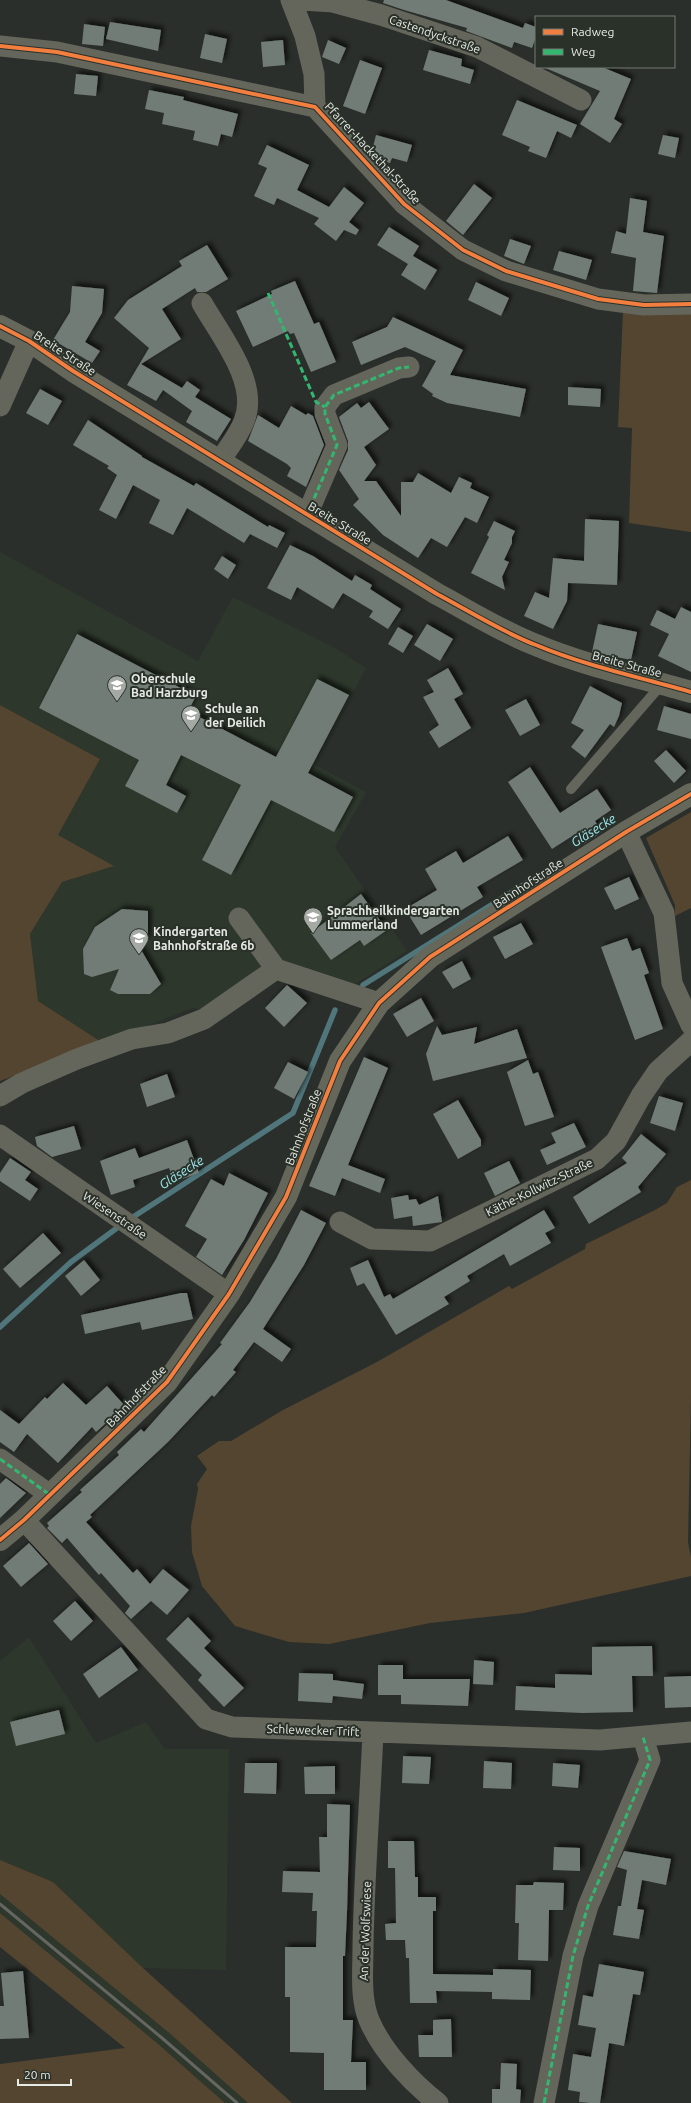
<svg xmlns="http://www.w3.org/2000/svg" width="691" height="2103" viewBox="0 0 691 2103" font-family="Ubuntu,sans-serif">
<style>
.built{fill:#2d372b}
.green{fill:#544530}
.lines{fill:none;stroke-linecap:round;stroke-linejoin:round}
.stream{stroke:#50767b;stroke-width:5.5}
.building{fill:#717b76;filter:url(#shadow)}
.lane{stroke:#64655b;stroke-width:10}
.street{stroke:#64655b;stroke-width:21}
.secondary{stroke:#66675b;stroke-width:22}
.rail{stroke:#656661;stroke-width:3}
.quiet{stroke:#33b770;stroke-width:3;stroke-dasharray:6 3;stroke-linecap:butt}
.cycleway-casing{stroke:#2a3129;stroke-width:6}
.cycleway{stroke:#f27e40;stroke-width:4}
.labels{text-anchor:middle;dominant-baseline:central;stroke-width:4;stroke-linejoin:round;paint-order:stroke}
.street-label{font-size:12px;fill:#e6eae5;stroke:#2a3129}
.poi-label{font-size:12px;font-weight:bold;fill:#e6eae5;stroke:#2a3129;text-anchor:start}
.water-label{font-size:13px;font-style:italic;fill:#9de9f3;stroke:#2a3129}
</style>
<defs>
<filter id="shadow"><feDropShadow dx="3.5" dy="-3.5" stdDeviation="2" flood-color="#0009"/></filter>
</defs>
<rect width="100%" height="100%" fill="#2b2f2b"/>
<path class="built" d="M0,552L198,661L233,597L335,648L366,668L315,765L366,792L335,847L407,951L349,988L279,965L204,1010L193,1008L103,1043L38,1001L30,934L62,882L113,866L58,835L100,759L0,705Z
M29,1637L96,1743L146,1722L165,1749H229L226,1970L143,1968L53,1882L0,1860V1661Z
M0,1894L168,2032L248,2103H225L157,2043L0,1913Z"/>
<path class="green" d="M623,312L691,314V532L629,523L632,428L618,427Z
M0,705L100,759L58,835L114,866L62,882L30,934L38,1001L103,1043L0,1081Z
M691,812V908L675,916V905L646,838Z
M691,1180V1397L688,1542L691,1557V1576L524,1613L430,1623L329,1644L289,1642L235,1626L202,1586L192,1552L191,1526L198,1489L197,1484L207,1469L197,1456L219,1441H231L283,1410L377,1362L509,1286L512,1289L585,1249L586,1244L655,1210L667,1203L677,1187Z
M0,1860L53,1882L143,1968L292,2103H248L168,2032L0,1894Z
M0,1913L157,2043L225,2103H0V2064L125,2048L0,1947Z"/>
<g class="lines">
<path class="stream" d="M363,985L544,872
M130,1219L293,1113L335,1010
M0,1327L71,1262L121,1225"/>
</g>
<path class="building" d="M384,0H446L523,28L525,23L536,27V37L532,48L514,42L512,48L466,31L467,28L404,10L383,3Z
M110,22L161,30L158,51L106,39Z
M84,24L105,27L103,46L82,44Z
M205,34L227,39L222,63L200,58Z
M283,40L285,65L263,67L261,42Z
M328,40L346,48L339,64L322,57Z
M429,50L462,59L461,66L474,70L470,84L423,70Z
M360,60L382,68L365,114L343,106Z
M543,67H602L631,79L614,119L622,124L610,143L580,124L600,91Z
M76,74L98,76L96,96L74,94Z
M149,90L184,97L183,100L238,114L232,137L221,134L218,146L193,140L195,131L162,124L164,113L145,109Z
M517,100L577,125L571,138L557,131L546,158L528,151L530,147L502,135Z
M376,135L412,145L407,162L392,158L390,163L380,160L372,151Z
M663,135L679,138L675,158L658,154Z
M267,145L309,165L297,190L329,207L344,187L364,203L349,222L359,230L356,235L344,230L336,241L314,224L319,218L277,198L274,205L254,196L267,168L258,164Z
M474,184L492,198L463,235L446,221Z
M630,198L647,201L643,232L664,236L657,293L633,291L636,258L611,253L616,231L626,234Z
M389,227L419,246L408,264L377,245Z
M510,239L531,246L524,264L504,256Z
M207,245L228,279L206,292H197L195,288L162,309L181,339L141,364L182,388L187,381L200,390L195,397L231,419L217,441L186,422L192,411L163,390L156,401L127,385L149,348L114,318L128,300L182,266L179,261Z
M559,251L592,260L586,280L553,270Z
M413,256L437,270L425,290L401,275Z
M295,281L314,324L319,322L336,362L311,372L294,333L290,334L288,331L253,347L236,311L272,294L271,291Z
M476,282L509,298L501,316L468,300Z
M72,286L104,289L102,313L85,342L100,351L92,363L53,340L70,312Z
M393,317L463,350L450,375L526,389L520,417L447,403L432,396L433,394L422,386L436,361L405,347L361,365L352,342L387,327Z
M568,387L601,389L600,407L568,405Z
M40,389L62,401L48,425L26,413Z
M369,402L389,429L364,447L376,465L364,481H376L401,516V482H413L418,473L451,493L459,477L472,483L470,488L489,497L477,523L465,517L447,547L431,538L418,558L383,535L353,505L359,499L339,470L348,450V441L339,417L357,403L361,408Z
M291,406L306,415L308,413L313,416L324,445L306,487L287,476L291,468L287,464L248,441L258,415L279,428Z
M88,420L142,456V457L194,486L196,483L268,527L269,525L285,533L277,548L250,534L244,543L187,508L173,535L149,523L160,500L133,485L116,519L99,510L117,475L107,468L109,466L73,445Z
M585,519L619,521L617,585L568,583L567,601L553,629L524,616L535,592L549,598L553,558L584,561Z
M494,521L515,531L512,537V543L504,560L509,562L502,577L505,590L471,573L489,537L487,535Z
M290,545L313,556L352,581L355,575L372,585L370,589L401,609L388,629L369,617L373,611L343,593L333,609L297,587L291,600L267,588Z
M222,556L236,565L228,579L214,569Z
M681,607L691,612V672L658,656L669,634L650,625L657,610L675,619Z
M427,624L453,639L440,661L414,645Z
M598,624L637,632L631,660L592,652Z
M398,627L413,636L403,653L388,644Z
M77,634L196,696L188,711L276,757L317,679L349,695L308,773L353,797L334,832L271,800L231,875L202,860L241,785L181,755L166,785L186,796L177,813L125,786L139,760L39,708Z
M448,668L463,694L454,699L471,728L439,748L429,732L439,725L423,697L434,692L427,680Z
M590,686L622,703L619,716L614,727L610,724L585,758L571,747L584,730L571,723Z
M526,699L540,725L520,736L505,710Z
M664,706L691,714V739L657,730Z
M666,750L686,771L674,783L654,761Z
M530,767L560,813L597,789L611,810L595,821L602,832L584,844L577,833L552,849L508,782Z
M508,836L523,860L477,887L483,897L421,935L405,909L437,890L425,869L456,851L463,863Z
M629,877L639,899L615,910L604,888Z
M361,894L387,930L364,946L360,940L331,960L311,933Z
M122,909L148,911V937L140,948L161,984L150,994H118L110,990L119,969L92,977L84,974L83,949L95,927Z
M521,923L533,944L505,959L493,937Z
M627,938L632,951L640,948L649,973L644,975L663,1029L635,1040L601,947Z
M462,961L471,979L453,989L442,972Z
M287,985L307,1003L284,1027L265,1008Z
M421,998L434,1021L407,1037L393,1014Z
M437,1026L442,1035L477,1027L474,1044L517,1029L527,1058L433,1081L426,1054Z
M364,1057L388,1068L348,1165L385,1179L380,1193L342,1178L335,1196L309,1186Z
M528,1060L533,1074L538,1072L554,1117L525,1126L507,1072Z
M288,1062L308,1072L294,1099L274,1088Z
M167,1074L175,1097L147,1107L140,1084Z
M659,1096L683,1103L675,1131L650,1123Z
M458,1100L481,1140V1146L458,1159L433,1114Z
M574,1123L586,1147L547,1165L540,1150L556,1143L551,1133Z
M74,1126L81,1149L52,1157L37,1146L35,1137Z
M641,1134L666,1154L638,1187L641,1192L589,1224L573,1197L627,1163L622,1158Z
M187,1140L199,1173L174,1182L169,1168L133,1180L135,1187L111,1195L100,1161L135,1148L139,1158Z
M10,1158L31,1172L25,1180L38,1189L30,1201L0,1181V1173Z
M509,1161L520,1183L495,1196L484,1173Z
M229,1173L268,1193L244,1240L222,1275L196,1257L207,1239L185,1226L211,1179L224,1186Z
M408,1195L409,1200L416,1199L419,1205L438,1196L442,1222L413,1226L412,1216L394,1219L391,1198Z
M301,1210L326,1223L304,1265L263,1329L291,1349L282,1362L254,1342L233,1370L236,1372L214,1397L212,1395L168,1442L90,1515L92,1517L86,1522L133,1573L137,1569L150,1584L163,1569L189,1590L167,1615L151,1601L131,1619L125,1613L130,1606L101,1573L99,1575L67,1538L62,1543L47,1528L49,1526L47,1523L82,1492L80,1490L119,1455L117,1452L141,1429L144,1432L222,1344L220,1343L250,1302L276,1259Z
M544,1210L555,1228L545,1233L551,1243L510,1266L504,1254L467,1276L470,1281L444,1297L449,1304L396,1335L364,1283L357,1286L350,1268L368,1260L384,1297L390,1294L393,1299Z
M43,1233L61,1253L20,1288L3,1269Z
M84,1260L100,1280L81,1296L65,1276Z
M181,1293H187L193,1319L142,1330L140,1322L85,1334L81,1315Z
M63,1383L86,1405L107,1386L125,1406L96,1432L92,1427L58,1463L27,1434L14,1452L0,1442V1410L19,1424L45,1397L47,1399Z
M6,1478L26,1493L0,1518V1484Z
M29,1543L48,1564L21,1587L3,1566Z
M75,1601L93,1621L71,1641L53,1621Z
M188,1617L211,1641L204,1648L244,1688L224,1707L198,1680L202,1675L166,1639Z
M652,1646L653,1676H632L633,1712L582,1713L515,1710L516,1686L555,1688V1674L592,1675V1647Z
M121,1647L138,1670L99,1698L83,1674Z
M474,1660L494,1662L493,1685L473,1684Z
M378,1665H403V1679H470L468,1706L401,1704V1695H378Z
M299,1673L333,1674V1680L364,1684L362,1699L333,1696L332,1703L298,1701Z
M691,1676V1707L665,1708L664,1677Z
M59,1710L65,1734L16,1746L10,1722Z
M403,1756L431,1757L429,1784L402,1783Z
M484,1761L512,1763L511,1789L483,1788Z
M245,1763H277L276,1794L244,1793Z
M553,1763L580,1765L578,1788L552,1786Z
M335,1766V1794H305L304,1767Z
M327,1804L350,1805L347,1912L345,1956H343V2020H353L351,2062H366V2090H324V2053L290,2052V1997H285V1947H316L317,1911H312L313,1893L282,1892L283,1871L320,1872L319,1837H327Z
M388,1841H414L415,1877H418V1897H436V1911H433V1974L493,1975V1969L531,1970L530,2000L492,1999V1992L436,1991L437,2003H410L409,1958H406L405,1940H386L385,1924L396,1923L395,1868H388Z
M554,1847L580,1848V1871L553,1870Z
M624,1851L671,1859L666,1885L642,1880L637,1909L644,1910L639,1939L613,1935L618,1906H621L627,1870L617,1867Z
M534,1882L564,1883L563,1910H549L548,1961L518,1960L519,1923H515L516,1885H533Z
M599,1964L644,1972L640,1995L633,1994L624,2046L609,2043L600,2103H590L579,2102L580,2092L568,2090L573,2054L591,2057L596,2028L578,2025L583,1995L593,1997Z
M23,1971L29,2038L0,2039V2006H4L1,1973Z
M451,2019L452,2057H419L418,2035H433V2020Z
M501,2063L517,2064L516,2089L521,2090L520,2103H492V2089H500Z"/>
<g class="lines">
<path class="lane" d="M571,789L662,684"/>
<path class="street" d="M291,0L305,36L314,74L315,107
M303,0L333,2L381,15L477,47L581,100
M0,46L57,52L315,107L404,204L463,250L506,271L598,299L644,305L691,304
M202,303C220,335 260,383 244,421C239,435 228,448 220,461
M0,406L29,341
M307,515L337,445L325,414V407L334,395L399,368L409,367
M626,832L664,913L672,983L691,1025
M239,918L276,969L379,1003
M0,1096L22,1083L77,1059L132,1039L168,1033L204,1019L276,969
M0,1135L229,1294
M340,1222L372,1239L430,1241L597,1159L616,1141L641,1096L658,1071L691,1041
M0,1459L50,1495
M24,1520L206,1719L232,1727L600,1740L691,1732
M373,1732C370,1804 364,1876 363,1947C363,1971 360,1998 369,2020C382,2051 412,2083 438,2103
M544,2103L573,1956L588,1906L650,1760L643,1737"/>
<path class="secondary" d="M0,326L29,341L73,371L437,594C469,611 502,632 536,645C586,666 639,677 691,692
M0,1540L24,1520L167,1382L229,1294L286,1197L340,1061L379,1003L430,957L626,832L691,794"/>
<path class="rail" d="M0,1904L162,2038L237,2103"/>
<path class="quiet" d="M268,293L316,402L325,407
M307,515L337,445L325,414V407L334,395L399,368L409,367
M0,1459L50,1495
M544,2103L573,1956L588,1906L650,1760L643,1737"/>
<g class="cycleway-casing">
<path id="cycleway" d="M0,46L57,52L315,107L404,204L463,250L506,271L598,299L644,305L691,304
M0,326L29,341L73,371L437,594C469,611 502,632 536,645C586,666 639,677 691,692
M0,1540L24,1520L167,1382L229,1294L286,1197L340,1061L379,1003L430,957L626,832L691,794"/>
</g>
<use href="#cycleway" class="cycleway"/>
</g>
<defs>
<g id="school-pin" transform="scale(1)"><path d="M0 17L-7.5 6A9.5 9.5 0 1 1 7.5 6Z" fill="#a5a9a4" stroke="#2a3129"/><path d="M0-5L7-2L0 1L-7-2ZM-4 1L0 2.5L4 1V4Q0 6-4 4Z" fill="#fff"/></g>
</defs>
<g fill-rule="evenodd">
<use href="#school-pin" x="117" y="685"/>
<use href="#school-pin" x="191" y="715"/>
<use href="#school-pin" x="313" y="917"/>
<use href="#school-pin" x="139" y="938"/>
</g>
<g class="labels">
<g class="street-label">
<text transform="translate(435 34) rotate(19)">Castendyckstraße</text>
<text transform="translate(373 153) rotate(47)">Pfarrer-Hackethal-Straße</text>
<text transform="translate(65 353) rotate(33)">Breite Straße</text>
<text transform="translate(340 523) rotate(31)">Breite Straße</text>
<text transform="translate(627 664) rotate(15)">Breite Straße</text>
<text transform="translate(528 883) rotate(-33)">Bahnhofstraße</text>
<text transform="translate(303 1127) rotate(-69)">Bahnhofstraße</text>
<text transform="translate(539 1187) rotate(-26)">Käthe-Kollwitz-Straße</text>
<text transform="translate(115 1215) rotate(34)">Wiesenstraße</text>
<text transform="translate(136 1396) rotate(-46)">Bahnhofstraße</text>
<text transform="translate(313 1730) rotate(2)">Schlewecker Trift</text>
<text transform="translate(365 1931) rotate(-88)">An der Wolfswiese</text>
</g>
<g class="poi-label">
<text x="131" y="678">Oberschule<tspan x="131" dy="14">Bad Harzburg</tspan></text>
<text x="205" y="708">Schule an<tspan x="205" dy="14">der Deilich</tspan></text>
<text x="327" y="910">Sprachheilkindergarten<tspan x="327" dy="14">Lummerland</tspan></text>
<text x="153" y="931">Kindergarten<tspan x="153" dy="14">Bahnhofstraße 6b</tspan></text>
</g>
<g class="water-label">
<text transform="translate(593 830) rotate(-32)">Gläsecke</text>
<text transform="translate(181 1172) rotate(-33)">Gläsecke</text>
</g>
</g>
<rect x="535" y="16" width="140" height="52" fill="#2a3129" stroke="#757b74"/>
<rect x="543" y="29" width="20" height="6" fill="#f27e40" stroke="#757b74"/>
<text x="571" y="36" font-size="12" fill="#e6eae5">Radweg</text>
<rect x="543" y="49" width="20" height="6" fill="#33b770" stroke="#757b74"/>
<text x="571" y="56" font-size="12" fill="#e6eae5">Weg</text>
<path d="M18 2079v6h53v-6" fill="none" stroke="#e6eae5" stroke-width="2"/>
<text x="24" y="2079" font-size="12" fill="#e6eae5" stroke="#2a3129" stroke-width="3" paint-order="stroke">20 m</text>
</svg>
